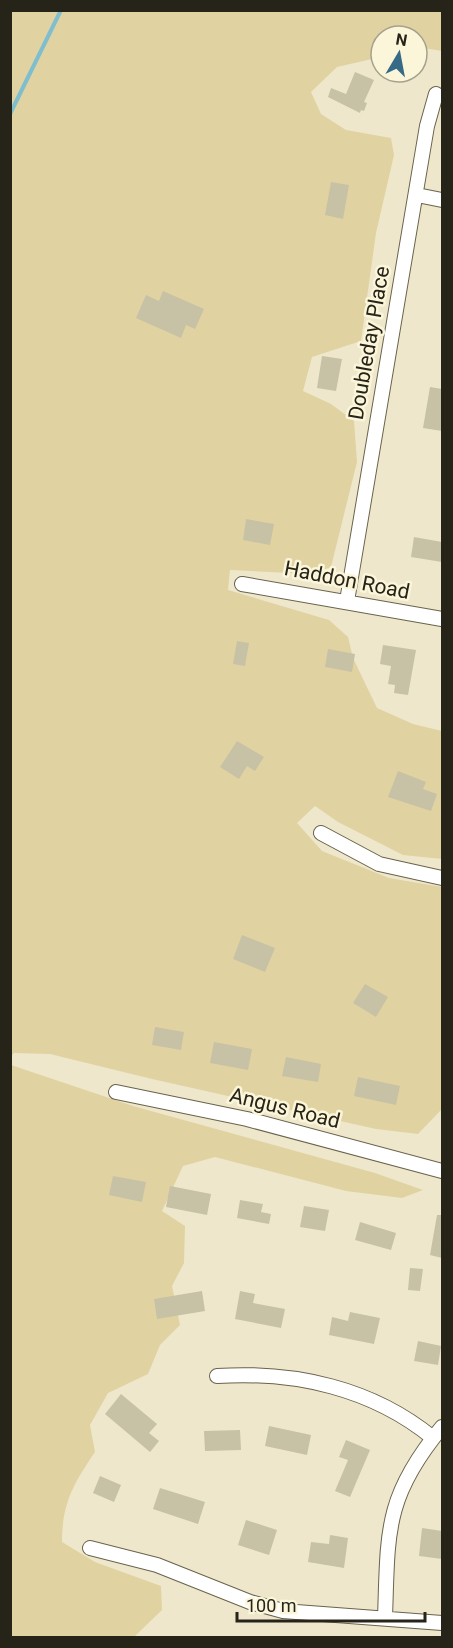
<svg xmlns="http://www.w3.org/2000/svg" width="453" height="1648" viewBox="0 0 453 1648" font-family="Roboto,sans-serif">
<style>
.green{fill:#e0d3a1}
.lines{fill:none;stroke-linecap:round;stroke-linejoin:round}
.stream{stroke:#7ebece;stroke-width:4}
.building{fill:#c7c1a6}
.minor-casing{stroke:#69634b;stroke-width:16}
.minor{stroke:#fff;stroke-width:14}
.labels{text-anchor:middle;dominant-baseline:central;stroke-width:5;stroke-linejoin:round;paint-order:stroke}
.street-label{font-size:21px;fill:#262319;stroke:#fbf5d9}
</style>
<rect width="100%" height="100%" fill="#eee7cc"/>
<path class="green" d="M11,11H442V51L417,47V36H381V57L337,67L311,92L321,114L346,130L391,138L394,155L376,233L361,341L312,357L303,391L331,404L354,421L357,462L331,567L312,574L230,570L228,590L329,620L348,637L353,658L377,708L413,724L442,731V859L403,855L338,822L315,806L297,823L322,851L389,878L442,887V1109L418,1134L376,1129L152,1079L50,1054L14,1053L11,1056Z
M11,1065L133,1106L375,1173L423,1190L402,1198L346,1191L215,1157L183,1166L162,1211L185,1226L184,1263L172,1286L180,1325L160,1345L148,1374L108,1393L90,1425L95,1452C74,1483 62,1503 62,1542L95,1562L161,1586L162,1610L134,1637L11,1638Z"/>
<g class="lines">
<path class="stream" d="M10,114L61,10"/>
</g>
<path class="building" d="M355,72L374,80L364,102L367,103L364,111L361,110L360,113L328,97L331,88L346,94Z
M331,182L349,185L343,219L325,215Z
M163,291L204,309L195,329L186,325L181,338L136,318L146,295L159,301Z
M322,356L342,359L336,391L317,388Z
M430,387L442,389V431L423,428Z
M246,519L274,524L270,545L243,540Z
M414,537L442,542V562L411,557Z
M237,641L249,643L245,666L233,664Z
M383,645L416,650L408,695L394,693L395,685L388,684L391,666L380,664Z
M328,649L355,654L352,672L325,667Z
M237,741L264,757L255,771L247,766L239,779L220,767Z
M398,771L426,782L423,789L437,794L431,811L388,797Z
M242,935L275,948L265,972L233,959Z
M365,984L388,997L376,1017L353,1003Z
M155,1027L184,1032L181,1050L152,1045Z
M214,1042L252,1049L248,1070L210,1063Z
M286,1057L321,1064L318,1082L282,1076Z
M358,1077L400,1086L396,1105L354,1096Z
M113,1176L146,1182L142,1202L109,1195Z
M170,1186L211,1194L207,1215L166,1207Z
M240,1200L263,1204L261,1212L271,1214L269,1224L237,1218Z
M304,1206L329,1210L325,1231L300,1227Z
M437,1215H442V1258L430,1255Z
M360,1222L396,1233L391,1250L355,1240Z
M410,1268L423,1269L420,1291L408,1290Z
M202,1291L205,1311L157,1319L154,1299Z
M240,1291L255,1294L253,1303L285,1309L281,1328L235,1319Z
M350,1312L380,1318L374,1344L329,1335L332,1317L348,1321Z
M418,1341L441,1346L438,1365L414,1361Z
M121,1394L157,1424L149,1433L159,1441L150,1452L105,1414Z
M269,1426L311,1435L307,1455L265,1446Z
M240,1430L241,1450L205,1451L204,1431Z
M346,1440L370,1450L350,1497L335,1491L348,1460L339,1457Z
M100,1476L121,1485L114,1502L93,1493Z
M160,1488L205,1502L198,1524L153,1509Z
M246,1520L277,1530L269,1555L238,1545Z
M422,1528L442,1531V1559L419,1556Z
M330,1535L348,1538L344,1568L308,1562L311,1542L329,1544Z"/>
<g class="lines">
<g class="minor-casing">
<path id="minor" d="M417,195L442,200
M242,584L442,619
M347,601L427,126L436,94
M321,833L379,864L442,878
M116,1092L247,1119L442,1171
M217,1376C295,1371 372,1388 433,1438
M90,1548L157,1565L250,1602L283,1611L442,1623
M385,1618C388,1532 384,1497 442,1427"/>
</g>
<use href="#minor" class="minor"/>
</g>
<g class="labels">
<g class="street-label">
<text transform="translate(369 343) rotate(-80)">Doubleday Place</text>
<text transform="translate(347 580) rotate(11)">Haddon Road</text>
<text transform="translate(285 1108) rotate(14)">Angus Road</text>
</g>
</g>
<rect width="453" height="1648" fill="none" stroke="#262319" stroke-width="24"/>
<g transform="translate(399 54) rotate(10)"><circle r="28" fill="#fbf5d9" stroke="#a6a18c" stroke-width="1.5"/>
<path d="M0-4.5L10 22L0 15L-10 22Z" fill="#366a87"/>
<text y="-9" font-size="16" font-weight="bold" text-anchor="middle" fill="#262319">N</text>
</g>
<path d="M237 1612v9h188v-9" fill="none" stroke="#262319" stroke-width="3"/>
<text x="246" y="1612" font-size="18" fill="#262319" stroke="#fbf5d9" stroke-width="4.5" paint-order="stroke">100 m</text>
</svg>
